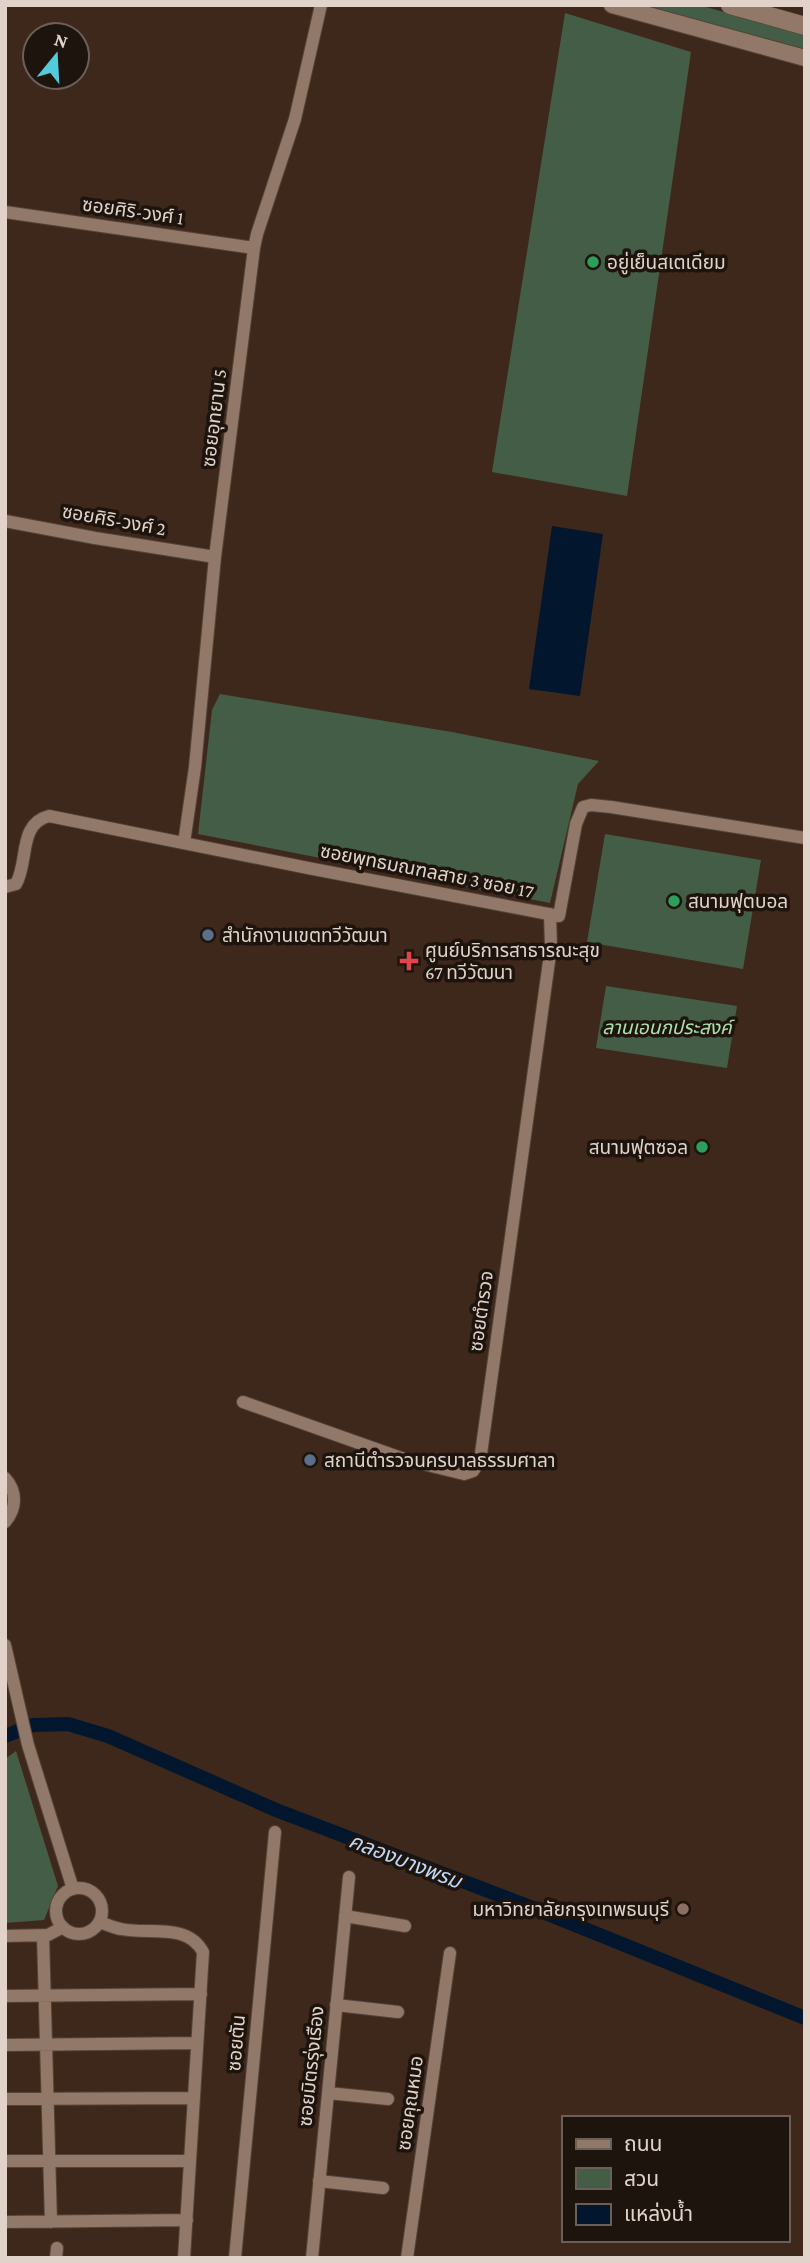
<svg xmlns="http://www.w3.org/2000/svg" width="810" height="2263" viewBox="0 0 810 2263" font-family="'Crimson Pro','Noto Sans Thai',serif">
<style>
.green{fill:#445d46}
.water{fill:#02162d}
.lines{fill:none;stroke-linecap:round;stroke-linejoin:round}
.canal{stroke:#02162d;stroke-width:14}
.minor-casing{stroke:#554338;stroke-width:14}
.tertiary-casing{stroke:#554338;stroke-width:18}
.secondary-casing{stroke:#554338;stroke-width:19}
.minor{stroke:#917869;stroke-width:12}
.tertiary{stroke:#917869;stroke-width:16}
.secondary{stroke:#917869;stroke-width:18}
.leisure-dot{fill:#2e9e5b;stroke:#1d140e;stroke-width:2.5}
.service-dot{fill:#5c6f8a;stroke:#1d140e;stroke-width:2.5}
.health-dot{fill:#e0444e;stroke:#1d140e;stroke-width:2.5}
.education-dot{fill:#8d6e63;stroke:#1d140e;stroke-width:2.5}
.labels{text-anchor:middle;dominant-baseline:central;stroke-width:7;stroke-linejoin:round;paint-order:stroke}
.street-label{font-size:19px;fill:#e1d3ca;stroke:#1d140e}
.poi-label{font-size:19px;fill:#e1d3ca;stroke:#1d140e;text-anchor:start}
.park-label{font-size:19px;font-style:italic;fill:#ade0b0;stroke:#1d140e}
.water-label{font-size:21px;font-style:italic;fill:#bed8f6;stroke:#1d140e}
</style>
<rect width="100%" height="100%" fill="#3e281c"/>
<path class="green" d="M633,5H699L805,35V53Z
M565,13L691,52L627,496L492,472Z
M220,694L452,732L599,761L578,784L550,903L198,834L212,710Z
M605,834L761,860L743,969L587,942Z
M606,986L737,1006L727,1068L596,1048Z
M16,1751L58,1886L44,1920L5,1923V1759Z"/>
<path class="water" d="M552,526L603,534L580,696L529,689Z"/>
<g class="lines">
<path class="canal" d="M5,1736L33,1725L68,1724L108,1736L276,1810L533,1908L805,2018"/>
<g class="minor-casing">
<path id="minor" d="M5,212L254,248
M5,521L95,538L215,557
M184,843L195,767L215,557L254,248L257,234L295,119L321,5
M5,887L16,884C29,861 18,824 49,816L313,869L559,916L576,824L583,807L591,805L611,807L805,838
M243,1402L407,1460L464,1474L473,1471L480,1461L551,947L550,914
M5,1478C17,1491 17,1508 5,1522
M5,1645L28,1745L73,1889
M56 1911a23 23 0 1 1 46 0a23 23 0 1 1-46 0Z
M345,1916L405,1926
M99,1922C106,1924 114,1928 121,1929C148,1935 187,1922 203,1952L184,2258
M43,1935L51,2222
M5,1936L48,1935L63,1927
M5,1996L201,1994
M336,2005L398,2012
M5,2045L197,2043
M328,2093L388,2099
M5,2099L194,2098
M5,2161H190
M319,2181L383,2188
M5,2222L187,2220
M56,2258L57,2248
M235,2258L275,1832
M312,2258L349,1877
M407,2258L450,1953"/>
</g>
<g class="tertiary-casing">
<path id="tertiary" d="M612,5L805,58"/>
</g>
<g class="secondary-casing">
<path id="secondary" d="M730,5L805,26"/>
</g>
<use href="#minor" class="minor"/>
<use href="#tertiary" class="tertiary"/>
<use href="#secondary" class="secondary"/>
</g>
<g class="leisure-dot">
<circle cx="593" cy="262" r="7"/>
<circle cx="674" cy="901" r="7"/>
<circle cx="702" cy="1147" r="7"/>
</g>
<g class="service-dot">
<circle cx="208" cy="935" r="7"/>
<circle cx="310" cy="1460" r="7"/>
</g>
<path class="health-dot" d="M405.5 950.5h7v7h7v7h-7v7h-7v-7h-7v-7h7z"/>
<circle class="education-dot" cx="683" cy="1909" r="7"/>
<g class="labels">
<g class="street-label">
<text transform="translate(133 211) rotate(8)">ซอยศิริ-วงศ์ 1</text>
<text transform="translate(214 418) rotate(-83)">ซอยอุทยาน 5</text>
<text transform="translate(114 520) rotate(10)">ซอยศิริ-วงศ์ 2</text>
<text transform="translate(427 871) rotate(11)">ซอยพุทธมณฑลสาย 3 ซอย 17</text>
<text transform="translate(481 1311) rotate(-82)">ซอยตำรวจ</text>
<text transform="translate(236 2043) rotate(-85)">ซอยตัน</text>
<text transform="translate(311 2066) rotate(-84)">ซอยมิตรรุ่งเรือง</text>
<text transform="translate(410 2103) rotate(-82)">ซอยคุณหมอ</text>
</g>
<g class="poi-label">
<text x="607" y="262">อยู่เย็นสเตเดียม</text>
<text x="688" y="901">สนามฟุตบอล</text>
<text x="222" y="935">สำนักงานเขตทวีวัฒนา</text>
<text x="425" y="950">ศูนย์บริการสาธารณะสุข<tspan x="425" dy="22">67 ทวีวัฒนา</tspan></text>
<text x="688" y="1147" text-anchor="end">สนามฟุตซอล</text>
<text x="324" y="1460">สถานีตำรวจนครบาลธรรมศาลา</text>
<text x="669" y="1909" text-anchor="end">มหาวิทยาลัยกรุงเทพธนบุรี</text>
</g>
<g class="park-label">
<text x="667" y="1027">ลานเอนกประสงค์</text>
</g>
<g class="water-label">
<text transform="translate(405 1861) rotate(21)">คลองบางพรม</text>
</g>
</g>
<rect width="810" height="2263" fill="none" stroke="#e1d3ca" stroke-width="14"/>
<rect x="562" y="2116" width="228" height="126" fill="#1d140e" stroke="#6b6059" stroke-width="2"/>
<rect x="576" y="2139" width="35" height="10" fill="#917869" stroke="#6b6059" stroke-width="2"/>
<text x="624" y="2151" font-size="21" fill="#e1d3ca">ถนน</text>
<rect x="576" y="2168" width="35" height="21" fill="#445d46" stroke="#6b6059" stroke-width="2"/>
<text x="624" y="2186" font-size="21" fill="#e1d3ca">สวน</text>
<rect x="576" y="2204" width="35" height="21" fill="#02162d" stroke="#6b6059" stroke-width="2"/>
<text x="624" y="2221" font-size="21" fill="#e1d3ca">แหล่งน้ำ</text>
<g transform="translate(56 56) rotate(18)"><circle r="33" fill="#1d140e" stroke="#6b6059" stroke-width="2"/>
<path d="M0-5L12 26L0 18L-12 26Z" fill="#53cbda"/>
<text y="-10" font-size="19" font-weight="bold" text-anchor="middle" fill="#e1d3ca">N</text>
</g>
</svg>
